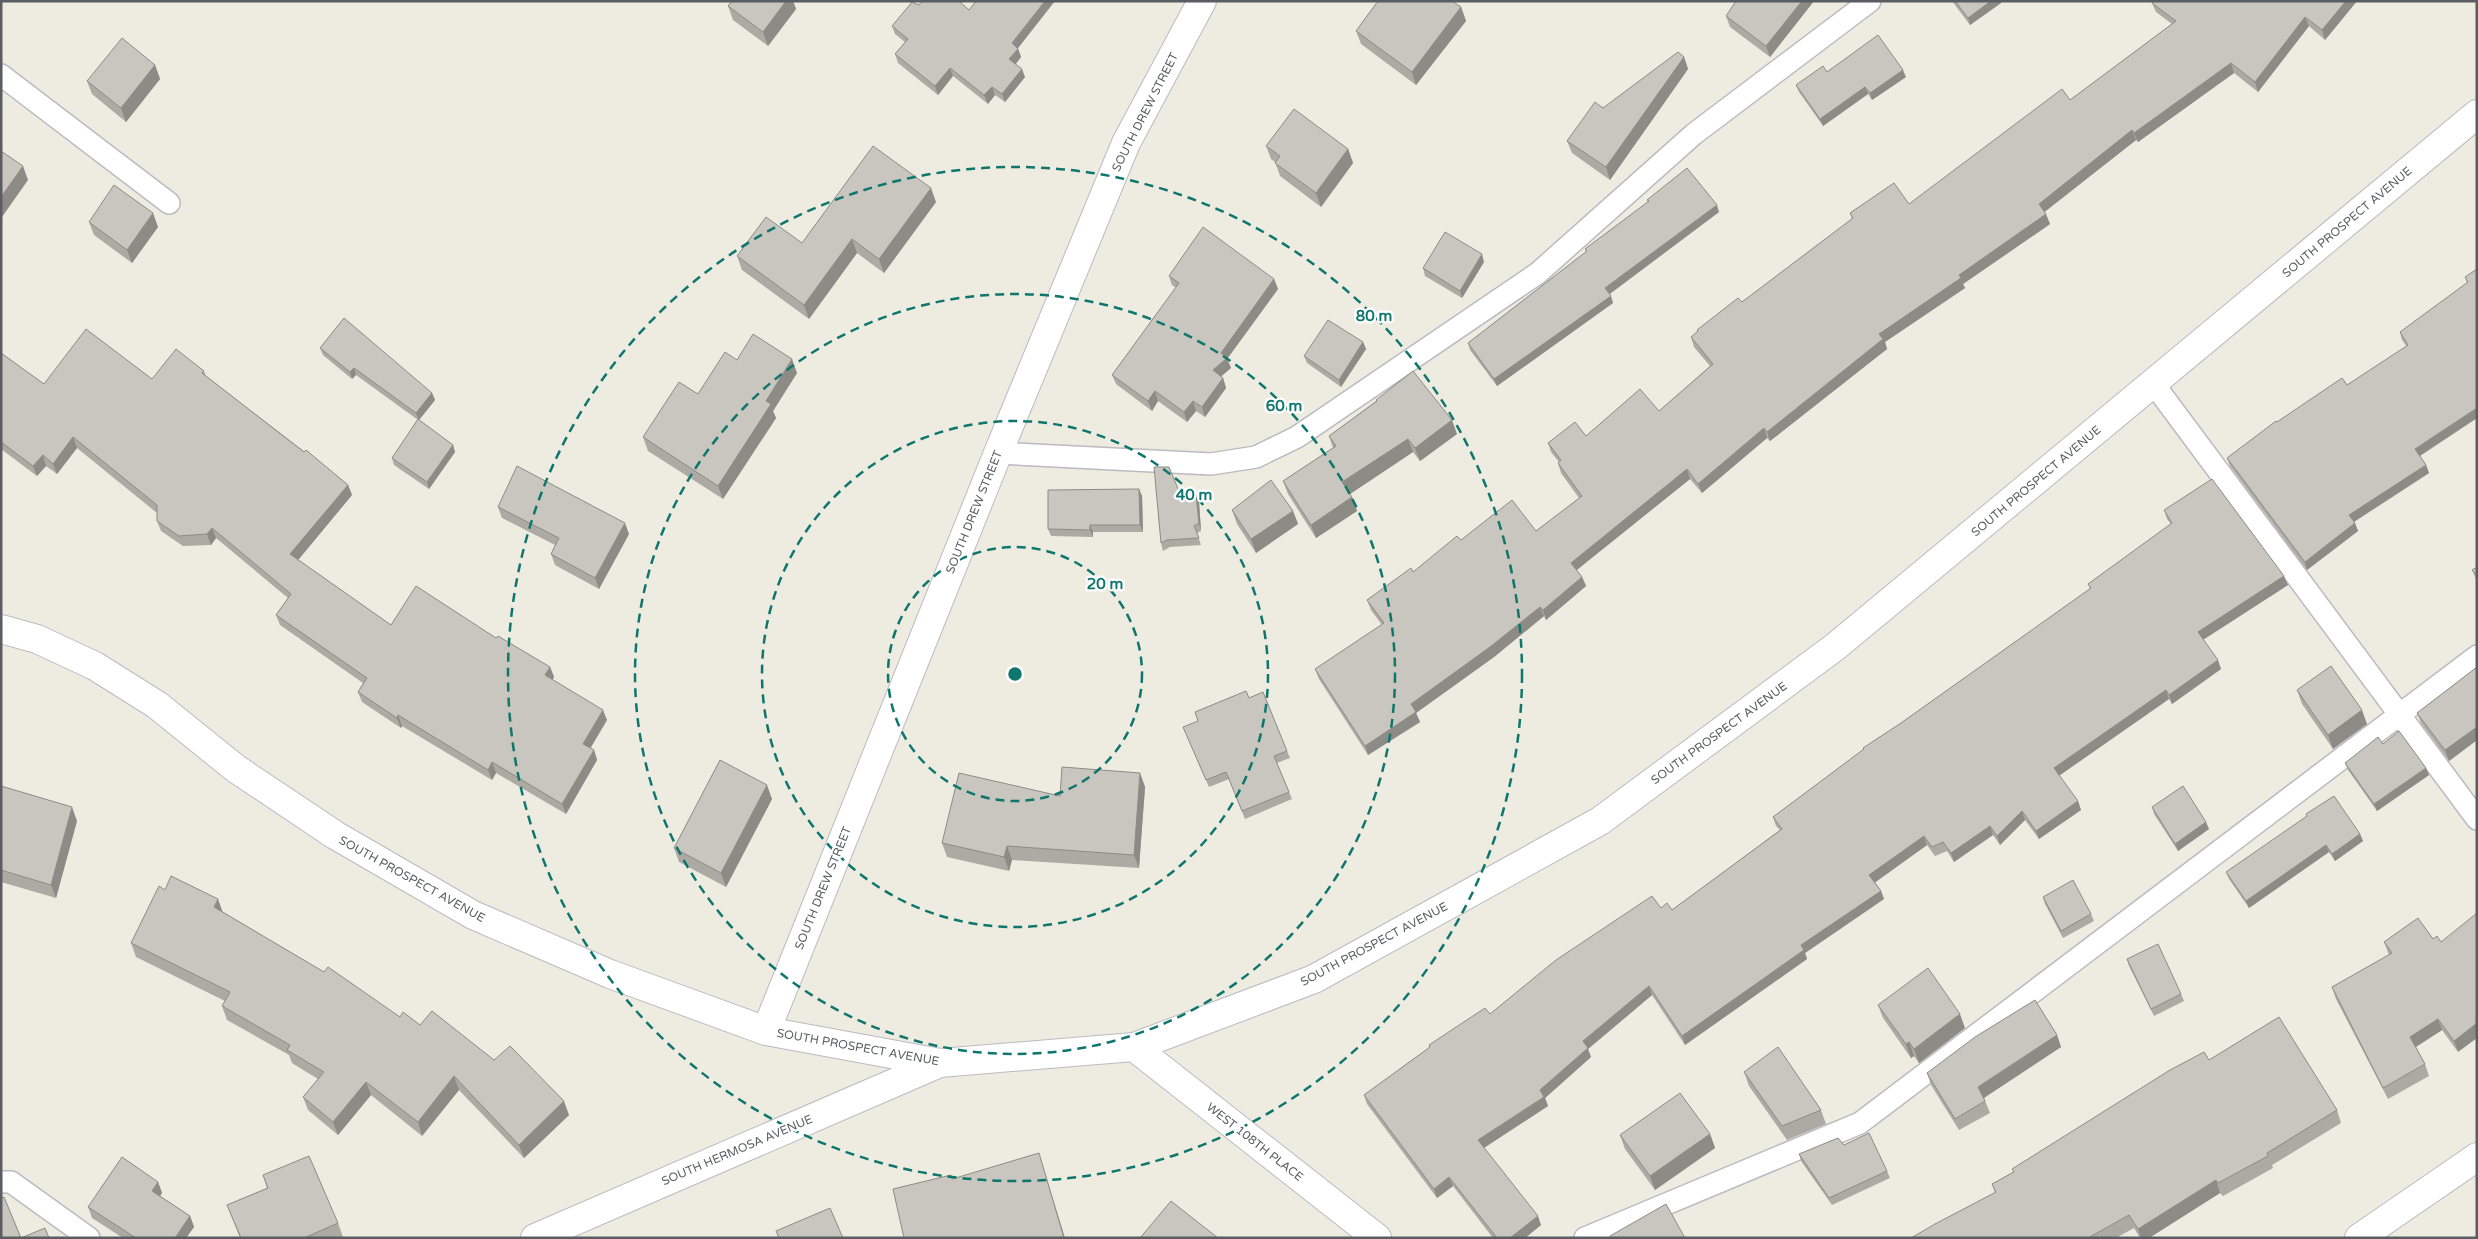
<svg xmlns="http://www.w3.org/2000/svg" width="2478" height="1239" viewBox="0 0 2478 1239" font-family="'Varela Round',sans-serif">
<style>
.lines{fill:none;stroke-linecap:round;stroke-linejoin:round}
.service-casing{stroke:#b9bbc1;stroke-width:24}
.minor-casing{stroke:#b9bbc1;stroke-width:30}
.service{stroke:#fff;stroke-width:21}
.minor{stroke:#fff;stroke-width:28}
.wall{fill:#acaaa3}
.shaded-wall{fill:#8c8b85}
.building{fill:#c8c6be;stroke:#8c8b85}
.ring{fill:none;stroke:#0f766e;stroke-width:2.5;stroke-dasharray:9 6}
.labels{text-anchor:middle;dominant-baseline:central;stroke-width:4.5;stroke-linejoin:round;paint-order:stroke}
.street-label{font-size:12px;fill:#5a5d63;stroke:#fff}
.centre{fill:#0f766e;stroke:#fff;stroke-width:2.5}
.ring-label{font-size:15px;text-anchor:middle;font-weight:bold;fill:#0f766e;stroke:#fff;stroke-width:4.5;stroke-linejoin:round;paint-order:stroke}
</style>
<rect width="100%" height="100%" fill="#eeece1"/>
<g class="lines">
<g class="service-casing">
<path id="service" d="M1,75L169,203
M2153,383L2477,819
M998,453L1211,464L1256,457L1297,437L1538,273L1694,134L1870,1
M1,1182H11L89,1238
M1585,1238L1860,1123L2477,656"/>
</g>
<g class="minor-casing">
<path id="minor" d="M1,629L37,639L95,666L157,705L235,768L335,835L473,915L610,974L766,1031L940,1063L1134,1047L1314,979L1600,821L1835,647L2477,114
M766,1031L998,453L1126,143L1202,1
M1134,1047L1377,1238
M535,1238L940,1063
M2359,1238L2477,1157"/>
</g>
<use href="#service" class="service"/>
<use href="#minor" class="minor"/>
</g>
<path class="wall" d="M732,1H793L796,9L768,46L733,20L728,6Z
M1814,1L1770,57L1730,27L1726,16Z
M1952,1H2001V3L1970,25Z
M2357,1L2325,40L2309,26L2258,92L2234,73L2138,142L2136,140L2044,212L2050,224L1963,284L1965,288L1885,342L1887,349L1770,441L1767,438L1702,493L1690,479L1577,570L1582,577L1586,586L1546,620L1544,616L1494,657L1416,713L1420,722L1368,755L1319,679L1315,669L1382,625L1371,610L1367,600L1413,572L1461,540L1536,531L1579,498L1561,473L1558,463L1559,462L1551,452L1548,443L1586,436L1659,411L1710,366L1694,347L1691,337L1698,332L1697,330L1742,302L1852,219L1850,213L1909,204L2070,100L2172,24L2156,12L2152,3Z
M1461,7L1466,21L1416,85L1361,44L1356,31Z
M892,26L1018,48L1021,57L1016,64L1025,77L1005,102L995,95L988,104L953,76L938,95L898,63L895,54L905,42L895,34Z
M1684,57L1688,69L1610,180L1572,153L1567,141L1603,108Z
M155,65L160,79L126,122L92,94L87,81Z
M1827,72L1906,77L1872,100L1868,94L1823,126L1799,92L1796,85Z
M1266,146L1348,149L1353,163L1321,207L1280,176L1275,162L1271,159Z
M1647,200L1719,212L1610,294L1613,303L1497,386L1470,350L1468,343L1586,252L1585,249L1648,202Z
M936,202L884,273L857,253L809,319L742,270L737,256L802,243Z
M89,222L158,227L132,263L94,235Z
M1484,262L1462,298L1425,276L1423,268Z
M2477,269V418L2420,456L2426,465L2429,473L2354,522L2358,531L2307,570L2230,466L2227,458L2277,422L2347,385L2407,347L2402,340L2400,332L2467,283L2465,277Z
M1169,276L1274,279L1278,289L1227,359L1231,368L1221,376L1223,378L1226,388L1205,417L1196,411L1187,422L1158,401L1152,411L1116,384L1112,375L1176,288L1172,285Z
M1363,342L1366,349L1341,387L1307,363L1304,356Z
M320,348L432,393L435,400L419,420L453,445L455,452L429,489L394,465L392,458L418,420L356,375L352,379L323,355Z
M1,353L44,384L152,379L204,371L206,376L348,485L352,495L298,560L391,625L496,638L550,667L554,677L552,680L607,720L590,748L594,750L597,760L566,814L496,773L492,780L402,726L401,728L362,702L358,692L363,683L280,625L276,615L288,598L216,538L211,545L183,546L161,531L157,521V513L77,448L57,474L46,466L37,476L1,449Z
M737,360L797,373L773,411L776,418L723,499L648,451L643,437L698,394Z
M1376,400L1457,434L1420,461L1413,452L1350,494L1352,497L1357,511L1316,538L1288,494L1283,481L1333,448L1329,436L1376,401Z
M1139,489L1142,496L1143,532H1093V537L1051,536L1048,529Z
M1196,495L1199,502L1201,531L1197,533L1201,545L1170,547L1163,551L1161,543L1181,496Z
M498,507L629,534L599,589L555,565L551,554L555,545L502,518Z
M1232,510L1293,511L1298,524L1256,553L1237,524Z
M2164,510L2288,585L2203,640L2221,669L2172,704L2169,699L2059,776L2078,801L2081,810L2039,839L2025,820L2000,845L1993,835L1954,862L1947,851L1935,856L1927,845L1875,882L1881,891L1884,899L1805,953L1807,959L1685,1045L1652,995L1588,1049L1591,1057L1545,1098L1548,1106L1484,1148L1541,1225L1525,1238H1493L1453,1186L1437,1198L1367,1104L1364,1095L1430,1047L1429,1045L1490,1014L1661,908L1672,910L1780,830L1776,826L1773,817L1864,750L1863,748L1901,723L2090,589L2088,584L2171,524L2167,519Z
M2472,570L2477,576V581Z
M2477,667V740L2449,761L2421,723L2417,713Z
M2297,690L2367,724L2333,749L2302,704Z
M1249,698L1287,751L1290,758L1277,763L1292,799L1245,819L1229,779L1209,787L1186,734L1198,721Z
M2345,763L2426,768L2429,775L2377,811L2348,770Z
M1140,773L1145,787L1139,868L1012,860L1009,871L947,857L942,843L1060,796Z
M1,786L77,821L56,898L1,882Z
M772,799L726,887L679,862L674,848Z
M2152,807L2209,829L2178,851L2154,814Z
M2360,834L2363,841L2335,861L2329,852L2249,908L2229,879L2226,872Z
M165,890L223,912L400,1017L494,1060L569,1115L524,1158L459,1090L422,1136L371,1095L338,1135L308,1110L303,1097L318,1079L292,1063L289,1055L227,1020L222,1006L225,1001L136,957L131,943Z
M2043,897L2091,914L2094,921L2063,938L2045,904Z
M2418,918L2458,1052L2442,1030L2416,1047L2425,1064L2429,1076L2388,1099L2336,999L2332,987L2389,955L2384,942Z
M2127,959L2181,994L2184,1001L2154,1016L2129,966Z
M1878,1005L1965,1028L1919,1063L1914,1056L1911,1058L1883,1018Z
M2057,1035L2061,1047L1984,1098L1990,1113L1959,1130L1931,1085L1927,1073Z
M2209,1060L2337,1110L2341,1123L2272,1165L2273,1168L2223,1196L2220,1193L2149,1238H2140L2134,1228L2116,1238H1911L1995,1193L1992,1184Z
M1744,1072L1821,1110L1826,1124L1787,1140L1749,1086Z
M1710,1134L1715,1148L1655,1190L1625,1149L1620,1135Z
M1799,1154L1887,1171L1890,1178L1832,1205L1801,1161Z
M263,1175L338,1223L343,1237L341,1238H240L227,1205L267,1188Z
M158,1182L162,1193L160,1196L190,1216L194,1227L186,1238H123L92,1218L88,1207Z"/>
<path class="shaded-wall" d="M786,1H793L796,9L768,46L763,32Z
M1045,1H1055L1015,52L1012,43Z
M1802,1H1814L1770,57L1766,46Z
M1991,1H2001V3L1970,25L1968,18Z
M2346,1H2357L2325,40L2322,30Z
M1461,7L1466,21L1416,85L1412,72Z
M2305,17L2309,26L2258,92L2255,82Z
M1018,49L1021,57L1013,67L1009,59Z
M1684,57L1688,69L1610,180L1606,167Z
M2231,63L2234,73L2138,142L2134,133Z
M155,65L160,79L126,122L121,108Z
M950,68L953,76L938,95L935,86Z
M1022,69L1025,77L1005,102L1002,94Z
M1903,70L1906,77L1872,100L1870,93Z
M992,87L995,95L988,104L984,95Z
M1865,87L1868,94L1823,126L1820,119Z
M2132,130L2136,140L2042,214L2039,204Z
M1348,149L1353,163L1321,207L1316,193Z
M23,166L28,180L2,217L1,197Z
M931,188L936,202L884,273L879,259Z
M1717,205L1719,212L1608,295L1605,288Z
M153,213L158,227L132,263L127,250Z
M2046,214L2050,224L1963,284L1965,288L1885,342L1887,349L1770,441L1767,432L1879,334L1959,275Z
M852,239L857,253L809,319L804,305Z
M1482,254L1484,262L1462,298L1460,291Z
M1274,279L1278,289L1227,359L1231,368L1217,380L1213,370L1221,353Z
M1611,296L1613,303L1497,386L1494,379Z
M1363,342L1366,349L1341,387L1339,380Z
M792,359L797,373L773,411L776,418L723,499L718,486L766,401Z
M354,368L356,375L352,379L350,372Z
M1223,378L1226,388L1205,417L1202,407Z
M1155,391L1158,401L1152,411L1148,401Z
M432,393L435,400L419,420L416,413Z
M1193,401L1196,411L1187,422L1184,412Z
M2477,408V418L2418,457L2415,449Z
M1452,420L1457,434L1420,461L1415,448Z
M1764,428L1767,438L1702,493L1698,484Z
M73,437L77,448L57,474L53,464Z
M1408,439L1413,452L1347,496L1342,482Z
M453,445L455,452L429,489L427,482Z
M43,455L46,466L37,476L33,466Z
M2426,465L2429,473L2352,523L2349,515Z
M1687,469L1690,479L1574,572L1571,563Z
M348,485L352,495L294,565L290,554Z
M1139,489L1142,496L1143,532L1140,525Z
M1196,495L1199,502L1201,531L1199,523Z
M1352,497L1357,511L1316,538L1311,525Z
M1293,511L1298,524L1256,553L1251,539Z
M625,523L629,534L599,589L595,578Z
M2355,523L2358,531L2307,570L2305,562Z
M1090,525L1093,532V537L1090,530Z
M212,528L216,538L211,545L207,534Z
M2284,576L2288,585L2201,641L2198,632Z
M1582,577L1586,586L1546,620L1543,610Z
M1540,607L1544,616L1494,657L1416,713L1420,722L1368,755L1365,746L1411,704Z
M2218,660L2221,669L2172,704L2169,695Z
M550,667L554,677L549,686L545,675Z
M2166,690L2169,699L2057,777L2054,768Z
M603,710L607,720L587,754L583,744Z
M2362,710L2367,724L2333,749L2328,735Z
M398,715L402,726L401,728L397,718Z
M2477,727V740L2449,761L2445,750Z
M594,750L597,760L566,814L562,804Z
M492,762L496,773L492,780L488,770Z
M2426,768L2429,775L2377,811L2374,804Z
M1140,773L1145,787L1139,868L1134,855Z
M767,785L772,799L726,887L721,873Z
M2078,801L2081,810L2039,839L2036,831Z
M72,807L77,821L56,898L51,885Z
M2022,811L2025,820L2000,845L1997,836Z
M2206,822L2209,829L2178,851L2175,844Z
M1990,826L1993,835L1954,862L1951,853Z
M2360,834L2363,841L2335,861L2332,854Z
M1924,836L1927,845L1873,884L1869,875Z
M2326,845L2329,852L2249,908L2246,901Z
M1007,846L1012,860L1009,871L1004,857Z
M1881,891L1884,899L1805,953L1807,959L1685,1045L1682,1036L1801,945Z
M218,899L223,913L214,907Z
M1649,986L1652,995L1588,1049L1591,1057L1545,1098L1548,1106L1482,1149L1478,1140L1583,1041Z
M1960,1014L1965,1028L1919,1063L1914,1049Z
M2438,1019L2442,1030L2414,1048L2410,1037Z
M2477,1023V1038L2458,1052L2454,1041Z
M2057,1035L2061,1047L1982,1099L1978,1087Z
M1909,1042L1914,1056L1911,1058L1906,1044Z
M454,1076L459,1090L422,1136L418,1122Z
M366,1082L371,1095L338,1135L333,1122Z
M564,1101L569,1115L524,1158L519,1145Z
M1710,1134L1715,1148L1655,1190L1650,1176Z
M1039,1153L1042,1163L1065,1238H1064Z
M1449,1177L1453,1186L1437,1198L1434,1189Z
M2216,1180L2220,1193L2149,1238H2141L2138,1229Z
M158,1182L162,1193L156,1202L152,1191Z
M190,1216L194,1227L186,1238H175Z
M1538,1216L1541,1225L1525,1238H1510Z"/>
<path class="building" d="M732,1H786L763,32L728,6Z
M922,1H959L969,10L976,1H1045L1012,43L1018,49L1009,59L1022,69L1002,94L992,87L984,95L950,68L935,86L895,54L908,39L892,26L912,2L919,5Z
M1378,1H1452L1461,7L1412,72L1356,31Z
M1736,1H1802L1766,46L1726,16Z
M1955,1H1991L1968,18Z
M2153,1H2346L2322,30L2305,17L2255,82L2231,63L2134,133L2132,130L2039,204L2046,214L1959,275L1961,278L1879,334L1883,339L1767,432L1764,428L1698,484L1687,469L1571,563L1582,577L1543,610L1540,607L1490,647L1411,704L1416,712L1365,746L1315,669L1384,623L1367,600L1411,568L1413,572L1457,536L1461,540L1512,500L1536,531L1582,496L1558,463L1561,460L1548,443L1575,422L1586,436L1640,389L1659,411L1713,364L1691,337L1698,331L1697,330L1738,298L1742,302L1853,218L1850,213L1894,183L1909,204L2062,89L2070,100L2176,21L2152,3Z
M1878,35L1903,70L1870,93L1865,87L1820,119L1796,85L1823,66L1827,72Z
M122,38L155,65L121,108L87,81Z
M1678,52L1684,57L1606,167L1567,141L1595,102L1603,108Z
M1294,109L1348,149L1316,193L1275,163L1280,156L1266,146Z
M873,146L931,188L879,259L852,239L804,305L737,256L766,217L802,243Z
M1,151L23,166L1,197Z
M1687,168L1717,205L1605,288L1611,296L1494,379L1468,343L1587,251L1585,249L1649,201L1647,200Z
M114,185L153,213L127,250L89,222Z
M1203,227L1274,279L1221,353L1227,358L1213,370L1223,378L1202,407L1193,401L1184,412L1155,391L1148,401L1112,375L1179,283L1169,276Z
M1445,232L1482,254L1460,291L1423,268Z
M2477,269V408L2415,449L2426,465L2349,515L2355,523L2305,562L2227,458L2276,421L2277,422L2342,378L2347,385L2408,345L2400,332L2468,282L2465,277Z
M344,318L432,393L416,413L354,368L350,372L320,348Z
M1328,320L1363,342L1339,380L1304,356Z
M86,329L152,379L176,349L204,371L202,373L304,452L306,450L348,485L290,554L391,625L416,586L496,638L498,636L550,667L545,675L603,710L583,744L594,750L562,804L492,762L488,770L398,715L397,718L358,692L367,678L276,615L291,594L212,528L207,534L179,536L157,521V505L73,437L53,464L43,455L33,466L1,442V353L44,384Z
M753,334L792,359L766,401L771,404L718,486L643,437L679,382L698,394L725,352L737,360Z
M1413,371L1452,420L1415,448L1408,439L1342,482L1352,497L1311,525L1283,481L1336,446L1329,436L1377,401L1376,400Z
M418,419L453,445L427,482L392,458Z
M517,466L625,523L595,578L551,554L559,538L498,507Z
M1154,467H1169L1181,496L1196,495L1199,523L1194,526L1199,538L1167,540L1161,543Z
M2212,479L2284,576L2198,632L2218,660L2169,695L2166,690L2054,768L2078,801L2036,831L2022,811L1997,836L1990,826L1951,853L1943,842L1932,847L1924,836L1869,875L1881,891L1801,945L1804,950L1682,1036L1649,986L1583,1041L1588,1048L1540,1090L1544,1097L1478,1140L1538,1216L1510,1238H1497L1449,1177L1434,1189L1364,1095L1430,1047L1429,1045L1485,1008L1490,1014L1556,960L1652,896L1661,908L1667,903L1672,910L1782,829L1773,817L1864,749L1863,748L1901,723L2091,588L2088,584L2172,523L2164,510Z
M1271,480L1293,511L1251,539L1232,510Z
M1139,489L1140,525H1090V530L1048,529V490Z
M2477,567V576L2472,570Z
M2331,666L2362,710L2328,735L2297,690Z
M2477,667V727L2445,750L2417,713Z
M1246,691L1249,698L1263,692L1287,751L1274,756L1289,792L1242,811L1226,772L1206,780L1183,727L1198,721L1195,712Z
M2399,731L2426,768L2374,804L2345,763L2378,737L2383,744Z
M720,760L767,785L721,873L674,848Z
M1062,767L1140,773L1134,855L1007,846L1004,857L942,843L959,773L1060,796Z
M1,786L72,807L51,885L1,870Z
M2183,786L2206,822L2175,844L2152,807Z
M2334,796L2360,834L2332,854L2326,845L2246,901L2226,872L2307,816L2306,814Z
M171,876L218,899L214,907L324,972L328,967L400,1017L403,1012L420,1025L432,1011L494,1060L510,1046L564,1101L519,1145L454,1076L418,1122L366,1082L333,1122L303,1097L324,1072L287,1050L290,1045L222,1006L230,992L131,943L159,886L165,890Z
M2073,880L2091,914L2061,931L2043,897Z
M2477,913V1023L2454,1041L2438,1019L2410,1037L2425,1064L2383,1088L2332,987L2392,953L2384,942L2418,918L2433,939L2437,936L2441,942Z
M2158,944L2181,994L2151,1009L2127,959Z
M1928,968L1960,1014L1914,1049L1909,1042L1906,1044L1878,1005Z
M2035,1000L2057,1035L1978,1087L1985,1101L1955,1119L1927,1073L1975,1037Z
M2279,1017L2337,1110L2267,1153L2268,1156L2218,1183L2216,1180L2138,1229L2129,1215L2088,1238H1911L1935,1224L1996,1192L1992,1184L2014,1172L2012,1169L2170,1070L2204,1052L2209,1060Z
M1778,1047L1821,1110L1782,1126L1744,1072Z
M1680,1093L1710,1134L1650,1176L1620,1135Z
M1869,1133L1887,1171L1829,1198L1799,1154L1838,1138L1844,1145Z
M1039,1153L1064,1238H904L893,1189L951,1175L952,1179Z
M309,1156L338,1223L304,1238H241L227,1205L268,1188L263,1175Z
M122,1157L158,1182L152,1191L190,1216L175,1238H136L88,1207Z
M4,1197L21,1238L45,1228L49,1238H1V1198Z
M1171,1201L1218,1238H1140Z
M1666,1204L1685,1238H1610V1236Z
M830,1208L843,1238H779L776,1231Z"/>
<g class="ring">
<circle cx="1015" cy="674" r="127"/>
<circle cx="1015" cy="674" r="253"/>
<circle cx="1015" cy="674" r="380"/>
<circle cx="1015" cy="674" r="507"/>
</g>
<g class="labels">
<g class="street-label">
<text transform="translate(1145 112) rotate(-63)">SOUTH DREW STREET</text>
<text transform="translate(2347 222) rotate(-40)">SOUTH PROSPECT AVENUE</text>
<text transform="translate(2036 481) rotate(-40)">SOUTH PROSPECT AVENUE</text>
<text transform="translate(974 512) rotate(-68)">SOUTH DREW STREET</text>
<text transform="translate(1719 733) rotate(-36)">SOUTH PROSPECT AVENUE</text>
<text transform="translate(412 879) rotate(29)">SOUTH PROSPECT AVENUE</text>
<text transform="translate(823 888) rotate(-68)">SOUTH DREW STREET</text>
<text transform="translate(1374 944) rotate(-28)">SOUTH PROSPECT AVENUE</text>
<text transform="translate(858 1047) rotate(10)">SOUTH PROSPECT AVENUE</text>
<text transform="translate(1255 1142) rotate(38)">WEST 108TH PLACE</text>
<text transform="translate(737 1150) rotate(-23)">SOUTH HERMOSA AVENUE</text>
</g>
</g>
<circle cx="1015" cy="674" r="8" class="centre"/>
<g class="ring-label">
<text x="1374" y="321">80 m</text>
<text x="1284" y="411">60 m</text>
<text x="1194" y="500">40 m</text>
<text x="1105" y="589">20 m</text>
</g>
<rect width="2478" height="1239" fill="none" stroke="#5a5d63" stroke-width="5"/>
</svg>
